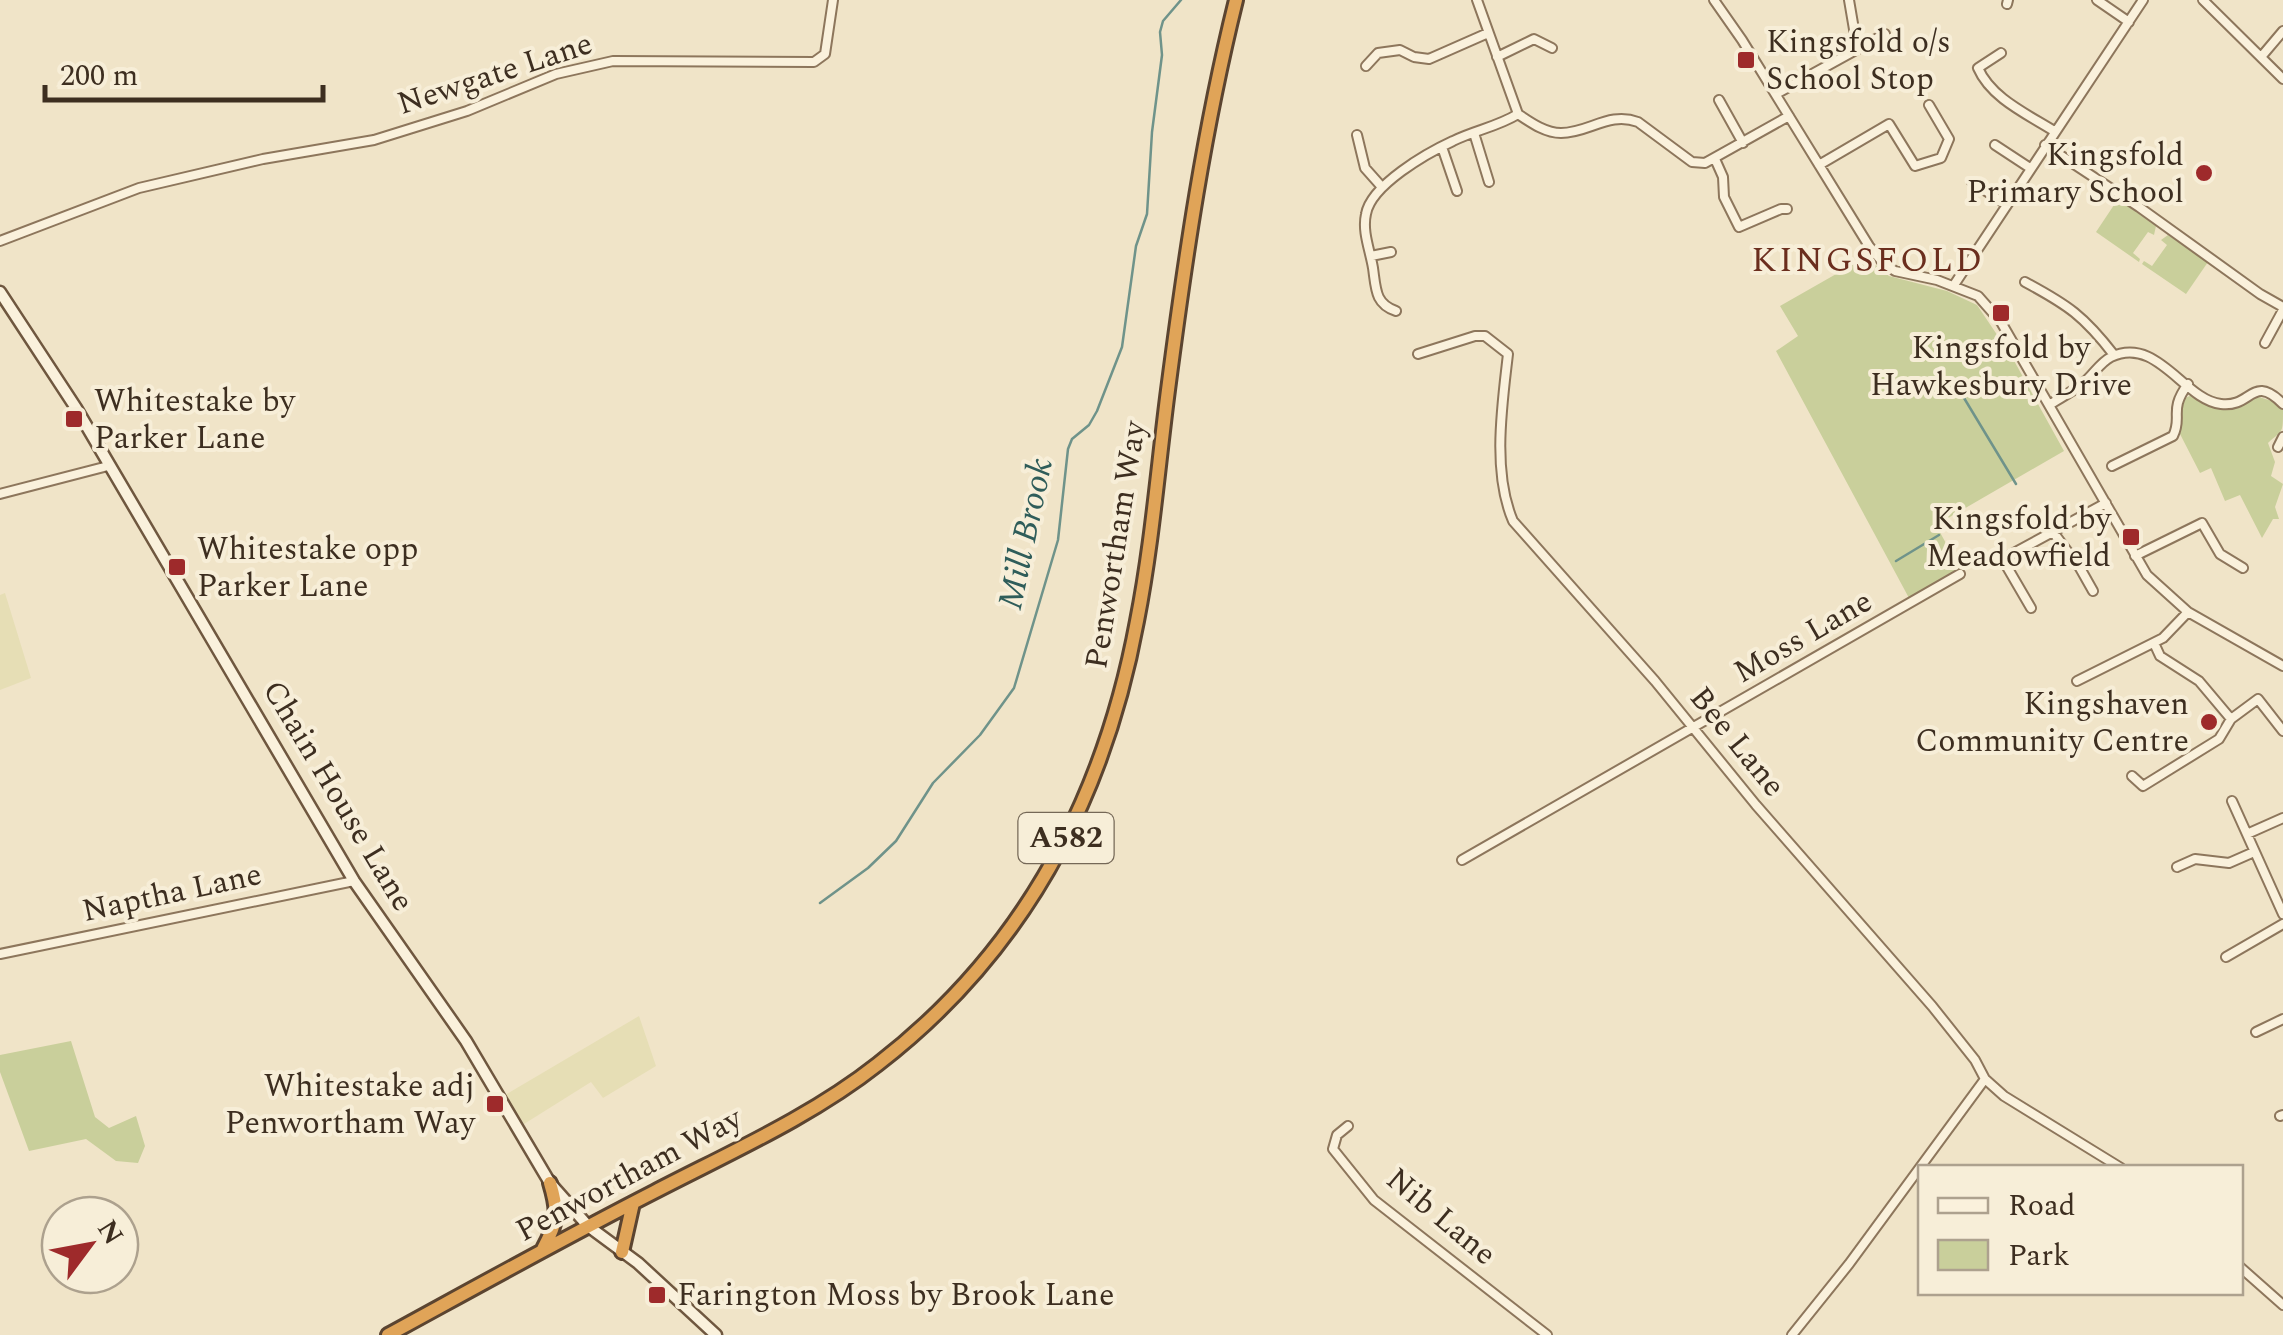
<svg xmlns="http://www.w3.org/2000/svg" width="2283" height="1335" viewBox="0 0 2283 1335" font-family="Spectral,serif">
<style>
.farmland{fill:#e6deb5}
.green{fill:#c9cf9b}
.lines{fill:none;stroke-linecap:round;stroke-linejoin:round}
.stream{stroke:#6f938a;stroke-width:2.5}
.street-casing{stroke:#8d765c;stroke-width:12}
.secondary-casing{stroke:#6f573f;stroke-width:15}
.highway-casing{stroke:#5b4430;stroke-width:18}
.street{stroke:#faf1dc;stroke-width:8}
.secondary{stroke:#faf1dc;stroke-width:10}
.highway{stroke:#e0a458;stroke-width:12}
.poi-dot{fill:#9e2a2b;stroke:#f7eed8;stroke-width:4}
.labels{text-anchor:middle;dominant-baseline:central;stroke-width:8;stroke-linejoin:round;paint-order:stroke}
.shield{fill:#f7eed8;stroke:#756857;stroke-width:2.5}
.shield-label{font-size:30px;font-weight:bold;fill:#3d2e20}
.poi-label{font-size:32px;fill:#3d2e20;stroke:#f7eed8;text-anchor:start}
.street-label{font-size:32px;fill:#3d2e20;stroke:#f7eed8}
.neighbourhood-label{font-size:35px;letter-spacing:2.5px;fill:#6b2e1e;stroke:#f7eed8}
.water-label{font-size:35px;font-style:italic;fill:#2f5d5a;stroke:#f7eed8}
</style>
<rect width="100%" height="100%" fill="#f0e4c8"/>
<path class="farmland" d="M5,593L31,678L0,690V595Z
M639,1016L656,1066L603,1098L591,1082L524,1124L505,1095Z"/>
<path class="green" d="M2118,199L2156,226L2154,235L2148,232L2133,253L2140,259L2139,262L2096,232Z
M2168,235L2208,262L2186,294L2142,264L2144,261L2152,266L2167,245L2161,240Z
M1866,257L1889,276L1947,291L1977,305L2012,357L2064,451L1936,525L1960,569L1909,598L1776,351L1798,336L1780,306Z
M2192,395L2204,404L2227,410L2259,397L2275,402L2283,409C2283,435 2283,429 2268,443L2275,462L2271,476L2283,484L2275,507L2279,519H2273L2262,538L2240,495L2225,501L2211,468L2200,473L2180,434L2183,399Z
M71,1041L95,1117L109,1128L136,1116L145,1146L138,1163L116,1161L86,1139L29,1151L0,1072V1055Z"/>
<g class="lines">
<path class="stream" d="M1961,393L2016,484
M1896,561L1939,535
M820,903L868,868L896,841L933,783L980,735L1014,688L1058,540L1068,449L1072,439L1089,425L1097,411L1122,347L1136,246L1147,214L1152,132L1162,55L1160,32L1163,21L1181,0"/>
<g class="street-casing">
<path id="street" d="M1477,0L1518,114C1530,122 1545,133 1561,133C1589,133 1609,111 1638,122L1692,162L1705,163L1789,116
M1714,0L1742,40L1869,246L1884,264L1895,271L1937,280L1978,296L2001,322L2147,575L2188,612L2283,666
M1849,0L1857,47
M2097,0L2129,22
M2203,0L2283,79
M2007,4L2008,0
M2001,53L1978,68C1991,98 2027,114 2054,131
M1497,57L1534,39L1552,48
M2261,57L2283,31
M1366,66L1378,53L1400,50L1414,57L1429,59L1488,33
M1776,94L1885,34
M1719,100L1743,143
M1474,133L1489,182
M1357,135L1365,168L1381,186
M1995,145L2030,168
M2045,145L2139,207L2260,294L2283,307
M1442,147L1457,191
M1715,159L1723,177L1724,197L1739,227L1781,209H1787
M1819,165L1889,124L1915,166L1941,158L1949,139L1929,105
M1972,182L2006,204
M0,241L139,188L263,159L374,140L467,111L556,74L613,61L814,62L825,54L833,0
M1371,256L1391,252
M2025,282C2068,305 2084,316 2114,355
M1954,285L2143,0
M1396,311C1375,304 1376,289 1373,268C1370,250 1362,232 1366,214C1371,185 1427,153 1453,141C1475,130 1497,127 1518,114
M2265,343L2283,310
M1418,354L1475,336H1485L1508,354C1502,406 1492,472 1513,521L1655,681L1756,805L1932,1006L1975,1060L1985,1079L2004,1096L2121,1168
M2049,405C2060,398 2072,392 2082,384C2093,376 2099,363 2111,357C2157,335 2184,400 2221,404C2252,408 2252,373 2283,404
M2278,447L2283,437
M2112,466L2173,436C2183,416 2168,411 2188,384
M0,494L108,466
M2053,532L2080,568L2093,591
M2135,556L2202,523L2220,554L2243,568
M2003,560L2031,608
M1999,561L2106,503
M2154,643L2160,656L2199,681L2231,719
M2077,681L2163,638L2188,612
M2132,776L2143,786L2219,739L2231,719L2258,699L2283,731
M2232,801L2283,914
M2247,834L2283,818
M1462,860L1960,574
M2177,867L2195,859L2229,863L2254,852
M0,954L354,881
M2226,957L2283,924
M2256,1032L2283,1019
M2280,1116L2283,1115
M1348,1126L1337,1135L1333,1149L1374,1200L1547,1335
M2240,1267L2283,1305
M1792,1335L1849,1264L1985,1079"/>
</g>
<g class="secondary-casing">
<path id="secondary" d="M0,292L76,408L354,881L466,1041L550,1183L588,1226L638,1263L716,1335"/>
</g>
<g class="highway-casing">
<path id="highway" d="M543,1249C558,1221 559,1213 550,1183
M622,1252L633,1203
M388,1335C476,1287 564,1238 654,1192C729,1153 811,1117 878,1064C1023,952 1104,799 1137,621C1152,545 1158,467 1168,390C1185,259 1204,129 1236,0"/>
</g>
<use href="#street" class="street"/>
<use href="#secondary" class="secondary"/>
<use href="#highway" class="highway"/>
</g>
<g class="poi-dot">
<rect x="1736" y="50" width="20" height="20" rx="5"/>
<circle cx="2204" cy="173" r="10"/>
<rect x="1991" y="303" width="20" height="20" rx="5"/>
<rect x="64" y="409" width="20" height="20" rx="5"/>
<rect x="2121" y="527" width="20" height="20" rx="5"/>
<rect x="167" y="557" width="20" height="20" rx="5"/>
<circle cx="2209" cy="722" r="10"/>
<rect x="485" y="1094" width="20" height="20" rx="5"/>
<rect x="647" y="1285" width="20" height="20" rx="5"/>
</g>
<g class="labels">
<rect class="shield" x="1018.5" y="813" width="95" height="50" rx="8"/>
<g class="shield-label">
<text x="1066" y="838">A582</text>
</g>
<g class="poi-label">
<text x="1766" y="42">Kingsfold o/s<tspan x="1766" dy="37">School Stop</tspan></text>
<text x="2184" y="155" text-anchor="end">Kingsfold<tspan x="2184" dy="37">Primary School</tspan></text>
<text x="2001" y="348" text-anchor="middle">Kingsfold by<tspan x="2001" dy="37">Hawkesbury Drive</tspan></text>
<text x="94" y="401">Whitestake by<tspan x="94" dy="37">Parker Lane</tspan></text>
<text x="2111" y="519" text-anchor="end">Kingsfold by<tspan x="2111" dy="37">Meadowfield</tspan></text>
<text x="197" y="549">Whitestake opp<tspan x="197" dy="37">Parker Lane</tspan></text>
<text x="2189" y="704" text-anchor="end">Kingshaven<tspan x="2189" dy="37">Community Centre</tspan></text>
<text x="475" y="1086" text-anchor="end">Whitestake adj<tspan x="475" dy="37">Penwortham Way</tspan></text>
<text x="677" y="1295">Farington Moss by Brook Lane</text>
</g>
<g class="street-label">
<text transform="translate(495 74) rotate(-18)">Newgate Lane</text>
<text transform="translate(1116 545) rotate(-81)">Penwortham Way</text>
<text transform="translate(1803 637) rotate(-30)">Moss Lane</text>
<text transform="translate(1737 742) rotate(51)">Bee Lane</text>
<text transform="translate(338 796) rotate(59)">Chain House Lane</text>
<text transform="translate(172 893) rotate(-12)">Naptha Lane</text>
<text transform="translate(629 1175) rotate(-28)">Penwortham Way</text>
<text transform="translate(1441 1217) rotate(40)">Nib Lane</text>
</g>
<g class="neighbourhood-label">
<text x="1868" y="260">KINGSFOLD</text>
</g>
<g class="water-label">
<text transform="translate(1026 534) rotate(-78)">Mill Brook</text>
</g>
</g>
<rect x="1918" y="1165" width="325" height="130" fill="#f7eed8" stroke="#ada18e" stroke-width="2.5"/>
<rect x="1938" y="1198" width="50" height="15" fill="#faf1dc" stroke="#ada18e" stroke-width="2.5"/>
<text x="2008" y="1215" font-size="30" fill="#3d2e20">Road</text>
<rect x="1938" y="1240" width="50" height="30" fill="#c9cf9b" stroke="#ada18e" stroke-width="2.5"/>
<text x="2008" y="1265" font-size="30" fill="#3d2e20">Park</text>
<g transform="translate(90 1245) rotate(58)"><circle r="48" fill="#f7eed8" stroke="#ada18e" stroke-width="2.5"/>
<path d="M0-8L18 38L0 25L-18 38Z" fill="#9e2a2b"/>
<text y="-15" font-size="28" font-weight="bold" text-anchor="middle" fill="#3d2e20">N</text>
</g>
<path d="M45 85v15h278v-15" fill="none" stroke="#3d2e20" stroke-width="5"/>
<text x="60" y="85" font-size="30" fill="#3d2e20" stroke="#f7eed8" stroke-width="8" paint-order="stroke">200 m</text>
</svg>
